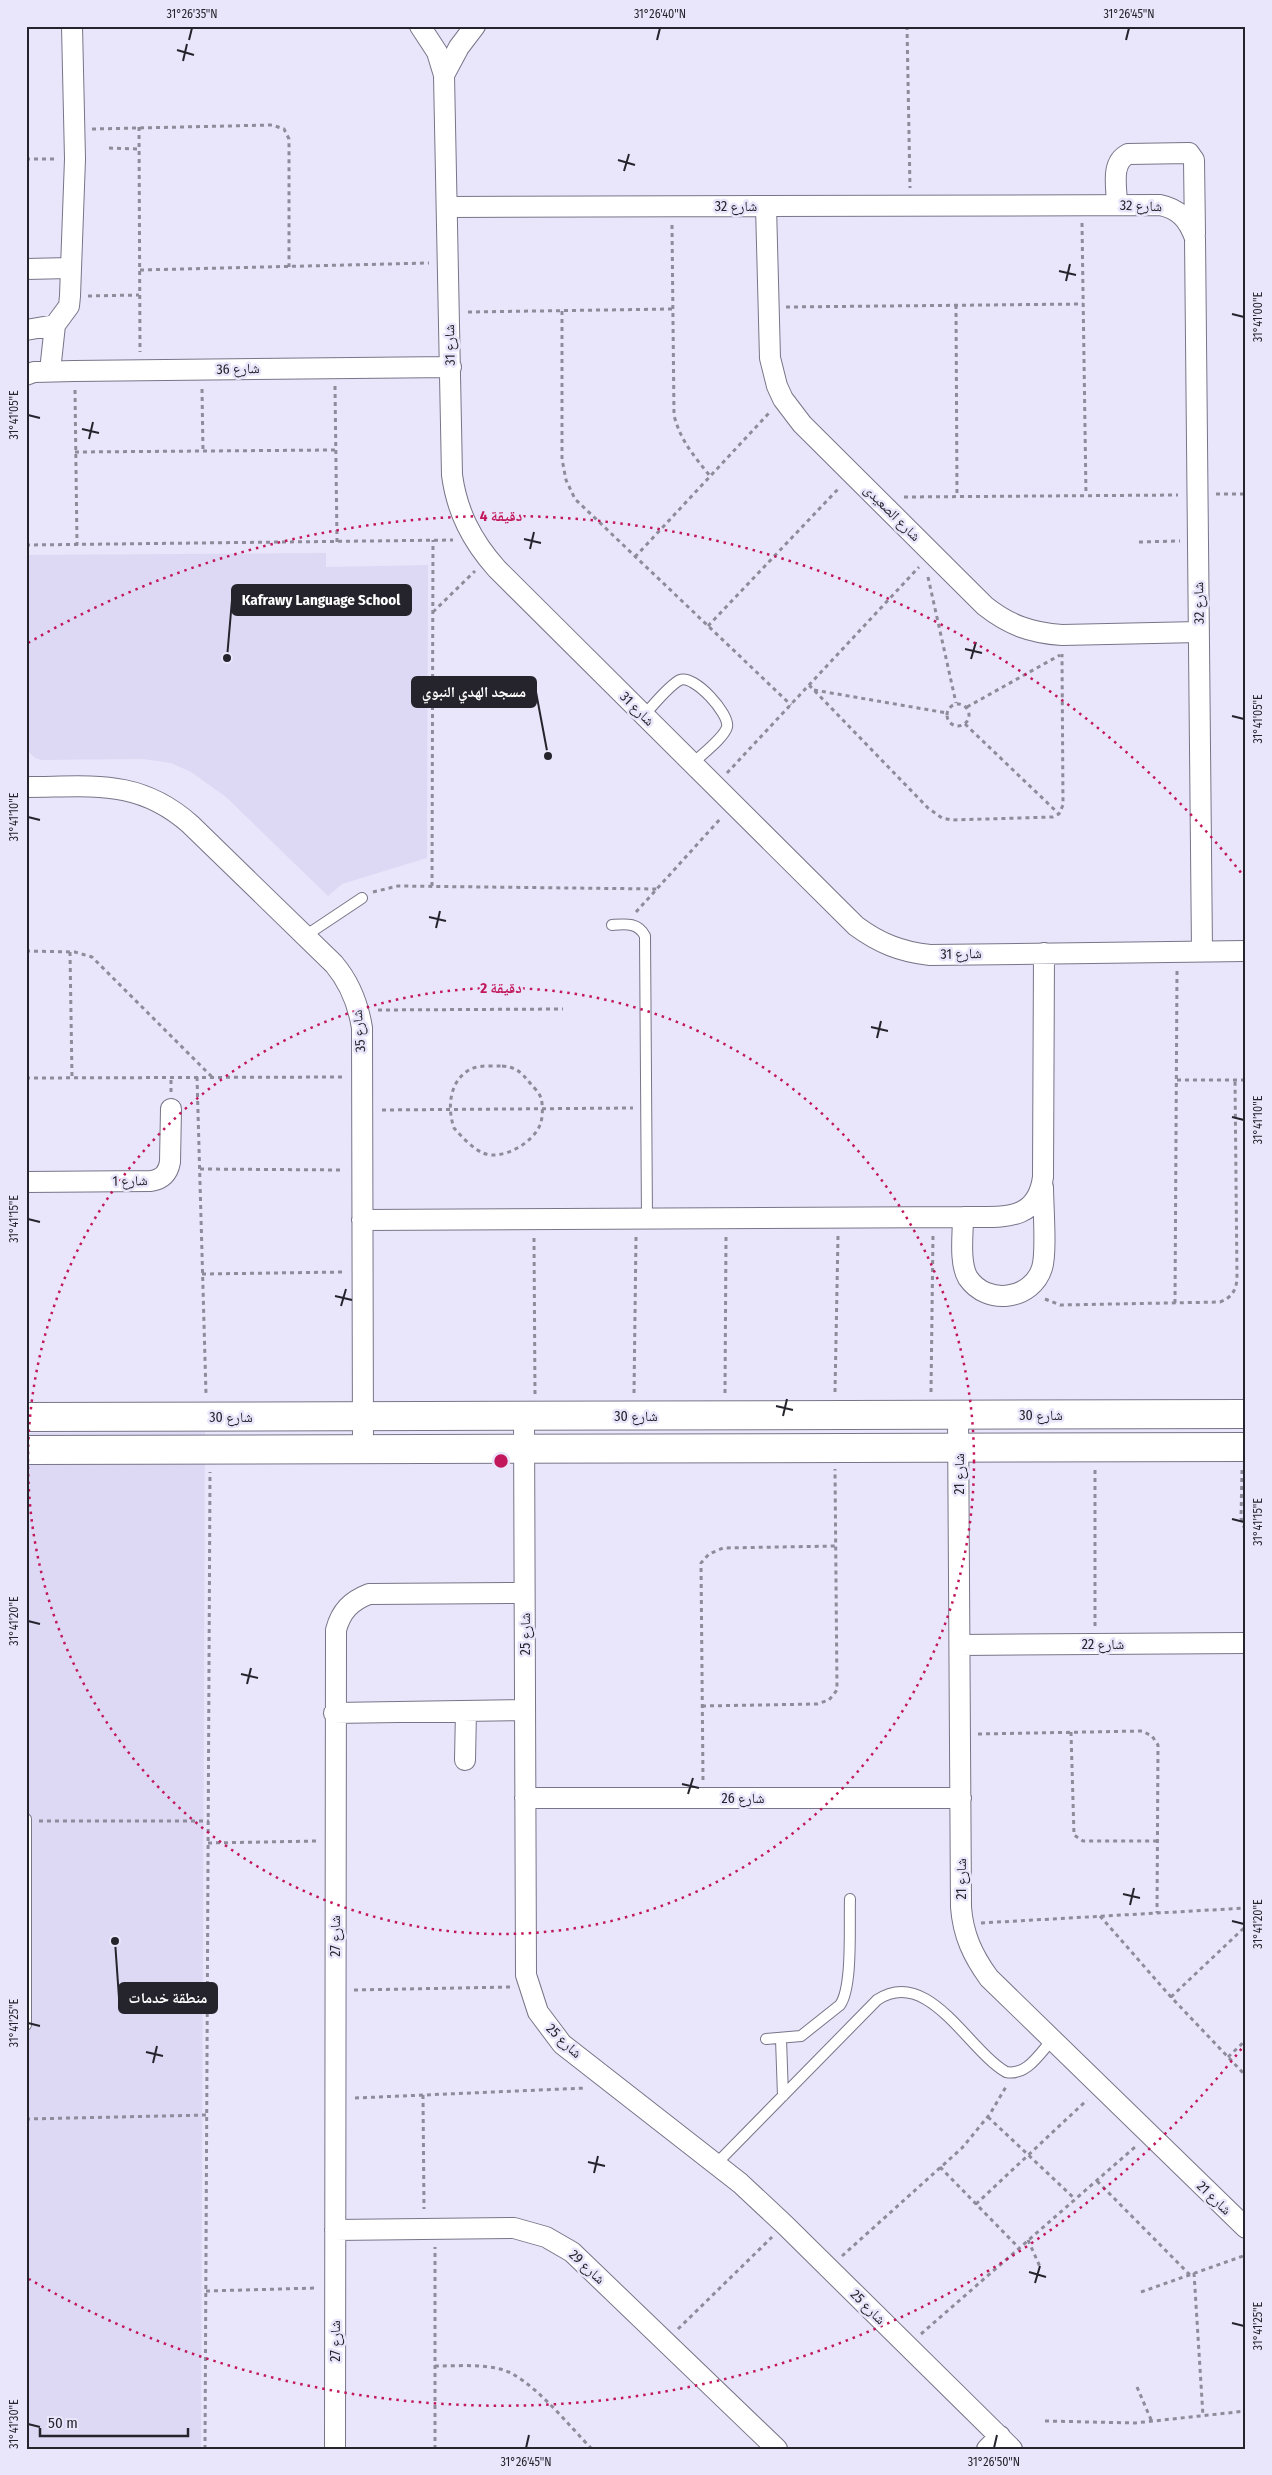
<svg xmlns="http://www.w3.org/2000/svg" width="1272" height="2475" viewBox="0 0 1272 2475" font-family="'Fira Sans Condensed','Noto Naskh Arabic',sans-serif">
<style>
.built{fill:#ddd9f5}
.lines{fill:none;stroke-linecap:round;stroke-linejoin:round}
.lane-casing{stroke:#787588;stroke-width:12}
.street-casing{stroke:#787588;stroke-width:22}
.secondary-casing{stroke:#787588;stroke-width:30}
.path{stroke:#8e8c9b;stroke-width:3;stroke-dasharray:4 4;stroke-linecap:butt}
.lane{stroke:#fff;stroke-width:10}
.street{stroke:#fff;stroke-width:20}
.secondary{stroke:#fff;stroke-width:28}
.ticks{fill:none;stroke:#25242c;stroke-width:2}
.ring{fill:none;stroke:#c2185b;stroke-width:2.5;stroke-dasharray:2.5 5}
.labels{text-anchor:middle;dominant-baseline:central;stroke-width:5;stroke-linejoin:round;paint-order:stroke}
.street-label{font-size:14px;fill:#25242c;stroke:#e9e6fb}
.centre{fill:#c2185b;stroke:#e9e6fb;stroke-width:2.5}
.ring-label{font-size:15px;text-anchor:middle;font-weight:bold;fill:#c2185b;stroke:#e9e6fb;stroke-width:5;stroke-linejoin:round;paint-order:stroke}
.leader{fill:none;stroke:#25242c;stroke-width:2}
.callout-dot{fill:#25242c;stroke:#e9e6fb;stroke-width:2}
.callout{fill:#25242c;stroke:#25242c;stroke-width:2}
.callout-label{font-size:15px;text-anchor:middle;font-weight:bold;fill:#fff}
.neatline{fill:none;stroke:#25242c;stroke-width:2}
.ticks-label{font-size:12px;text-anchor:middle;fill:#25242c}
</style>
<rect width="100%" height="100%" fill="#e9e6fb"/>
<path class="built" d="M326,553V567L428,565L427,858L342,884L328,896L226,797L191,772L171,763L143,759L42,760L35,758L26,749V555Z
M205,1432L201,2449H26V1433Z"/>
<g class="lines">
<g class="lane-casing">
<path id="lane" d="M644,715C652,707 669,685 680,680C694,674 730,714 727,727C724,738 701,755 692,764
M612,925C625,924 638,922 645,936L647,1219
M305,936L362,898
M26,1819V2025
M766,2039L801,2036L840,2005C853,1987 849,1924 850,1899
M781,2039L783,2096
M717,2163L877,2000C928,1966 967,2049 1006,2072C1027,2076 1039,2054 1052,2040"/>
</g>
<g class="street-casing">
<path id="street" d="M420,26L437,52L444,75L452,475C457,512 472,541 497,569L856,926C879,943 901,952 930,955L1246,951
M444,75L459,47L475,26
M1117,205C1117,188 1110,163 1128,154L1189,153L1194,160L1195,234
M766,206L770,358L777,386L783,399L802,424L985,606C1009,625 1031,633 1062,635L1199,632
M448,207L1160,205C1179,209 1188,219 1195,238L1202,951
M26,269L70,268
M26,330L55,325
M50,371L55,325L69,306L70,296L75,159L72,26
M26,375L34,372L74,371L451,367
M26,787C91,787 138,778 190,824L334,964C350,983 358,1003 362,1028L363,1449
M26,1182L151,1181C163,1179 168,1173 170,1162L171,1109
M963,1217C963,1234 959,1263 968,1278C987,1306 1032,1300 1042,1268C1047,1253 1043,1205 1043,1187
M362,1220L963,1217C999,1216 1037,1224 1043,1177L1044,953
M958,1415L961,1907C963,1935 973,1956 989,1978L1246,2228
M524,1416L526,1975L538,2012L562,2044L740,2183L785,2225L1012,2449
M960,1645L1246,1643
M334,1713L525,1710
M465,1760L466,1711
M525,1798H961
M335,2230L514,2228L546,2237L572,2252L777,2449
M335,2449L336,1630C341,1611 351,1601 369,1594L524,1593
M987,2449L1000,2436"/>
</g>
<g class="secondary-casing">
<path id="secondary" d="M26,1417L1246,1414
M26,1450L1246,1447"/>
</g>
<path class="path" d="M907,26L910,188
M139,127L140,352
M92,129L272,125L284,129L289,139V267
M109,148L139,149
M26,159H56
M1082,223L1086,495
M672,225L674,415C680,440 694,456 710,476
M140,270L429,263
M88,296L139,295
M956,305L957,496
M786,307L1083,304
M562,311V459L566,480L575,499L791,705
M468,312L672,309
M335,386L337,542
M202,389L203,451
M75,390L77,545
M75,452L335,450
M1216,494H1246
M904,497L1178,495
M1139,542L1180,541
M26,545L453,540
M635,557L769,413
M928,577L956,703
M433,612L475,571
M708,626L840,487
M809,685L928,808L942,818L952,820L1053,817L1059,814L1063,805L1062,654
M814,690L947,713
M947 715a11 11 0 1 1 22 0a11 11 0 1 1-22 0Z
M967,707L1060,655
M965,724L1059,814
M727,773L919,567
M432,886L433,540
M373,892L398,886L657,889
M636,912L721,818
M26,951L75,952L92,957L212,1077
M70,952L72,1077
M378,1010L563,1009
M502,1066C516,1067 521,1072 530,1083C533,1087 539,1092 541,1098C543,1105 543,1118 540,1125C533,1143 502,1161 483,1153C473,1149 461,1136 454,1128C447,1108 449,1080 471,1069C479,1065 492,1066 502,1066Z
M197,1077L206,1394
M26,1078L343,1077
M1177,1080H1246
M171,1092V1077
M382,1110L633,1108
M200,1169L344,1170
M534,1238L535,1394
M202,1274L344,1272
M1045,1299L1060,1305L1220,1302C1231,1298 1236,1291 1237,1279L1235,1080
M1175,1303L1177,971
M835,1392L838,1236
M931,1392L933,1235
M634,1393L636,1237
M725,1393L726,1237
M1095,1470V1626
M1242,1470L1241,1518L1246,1533
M702,1706L817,1704L829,1700L837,1690L835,1469
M1071,1732L1074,1835L1083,1841H1158
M978,1734L1142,1731L1152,1736L1158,1745L1157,1913
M703,1780L701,1563L709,1554L723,1548L836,1546
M39,1821H209
M208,1843L318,1841
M1100,1916L1171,1997L1246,2076
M981,1923L1246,1908
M354,1990L510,1987
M1171,1997L1246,1926
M1228,2057L1246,2040
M423,2095L424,2209
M355,2098L586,2088
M988,2117L1075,2199
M26,2119L207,2115
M940,2167L1019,2248
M1097,2181L1190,2275
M976,2204L1087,2100
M1028,2240L1041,2269
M842,2256L962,2148L990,2114L1007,2085
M1194,2273L1203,2416
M206,2291L317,2288
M1141,2292L1246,2255
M678,2329L772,2237
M921,2334L1135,2147
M435,2366C456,2366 480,2364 500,2369C530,2376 569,2426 592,2449
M1137,2387L1152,2422
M1045,2421L1135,2423L1246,2411
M205,2449L210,1472
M435,2449V2247"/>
<use href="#lane" class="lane"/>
<use href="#street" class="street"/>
<use href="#secondary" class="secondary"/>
</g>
<path class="ticks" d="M189,40L192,28M657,40L660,28M1126,40L1129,28M177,50L194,55M183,61L187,44M618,160L635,165M624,171L629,154M1059,271L1076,275M1066,281L1070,264M1232,314L1244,317M28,415L40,418M82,429L99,433M89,439L93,422M524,539L541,543M530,549L534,532M965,649L982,653M971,659L976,642M1232,716L1244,719M28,817L40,820M429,917L446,921M436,928L440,911M871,1027L888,1031M877,1038L881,1021M1232,1117L1244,1120M28,1219L40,1222M335,1296L352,1300M341,1306L346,1289M776,1406L793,1410M783,1416L787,1399M1232,1519L1244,1522M28,1621L40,1624M241,1674L258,1678M247,1684L251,1668M682,1784L699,1788M688,1794L693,1778M1123,1894L1140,1898M1130,1905L1134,1888M1232,1921L1244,1924M28,2023L40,2026M146,2052L163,2056M153,2063L157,2046M588,2162L605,2166M594,2173L598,2156M1029,2272L1046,2277M1035,2283L1040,2266M1232,2323L1244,2326M28,2424L40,2427M526,2448L529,2435M994,2448L997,2435"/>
<g class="ring">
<circle cx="501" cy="1461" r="473"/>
<path d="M1246 2043A945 945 0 0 1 29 2279M28 643A945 945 0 0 1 1246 879"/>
</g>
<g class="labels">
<g class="street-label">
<text x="736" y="206">شارع 32</text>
<text transform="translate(1141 206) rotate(2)">شارع 32</text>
<text transform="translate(450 345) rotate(-91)">شارع 31</text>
<text transform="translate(238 369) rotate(-1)">شارع 36</text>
<text transform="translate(892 513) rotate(45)">شارع الصعيدى</text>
<text transform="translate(1199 603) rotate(-91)">شارع 32</text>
<text transform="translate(637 709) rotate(45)">شارع 31</text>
<text transform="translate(961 954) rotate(-1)">شارع 31</text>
<text transform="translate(359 1031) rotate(-95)">شارع 35</text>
<text transform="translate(130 1181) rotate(-1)">شارع 1</text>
<text x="1041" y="1415">شارع 30</text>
<text x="636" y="1416">شارع 30</text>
<text x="231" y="1417">شارع 30</text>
<text transform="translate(959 1474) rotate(-90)">شارع 21</text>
<text transform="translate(525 1634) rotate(-90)">شارع 25</text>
<text x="1103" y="1644">شارع 22</text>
<text x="743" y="1798">شارع 26</text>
<text transform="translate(961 1879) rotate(-90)">شارع 21</text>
<text transform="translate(335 1936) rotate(-90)">شارع 27</text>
<text transform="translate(564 2041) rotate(44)">شارع 25</text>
<text transform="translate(1214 2198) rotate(44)">شارع 21</text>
<text transform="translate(587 2267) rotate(43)">شارع 29</text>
<text transform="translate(868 2307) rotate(45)">شارع 25</text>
<text transform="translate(335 2341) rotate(-90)">شارع 27</text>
</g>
</g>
<circle cx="501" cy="1461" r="8" class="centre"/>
<g class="ring-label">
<text x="501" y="521">4 دقيقة</text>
<text x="501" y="993">2 دقيقة</text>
</g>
<path class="leader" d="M227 658L232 600M548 756L536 692M115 1941L119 1998"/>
<g class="callout-dot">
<circle cx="227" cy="658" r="5"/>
<circle cx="548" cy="756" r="5"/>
<circle cx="115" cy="1941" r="5"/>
</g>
<g class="callout">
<rect x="232" y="585" width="179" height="30" rx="5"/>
<rect x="412" y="677" width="124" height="30" rx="5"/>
<rect x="119" y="1983" width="98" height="30" rx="5"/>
</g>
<g class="callout-label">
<text x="321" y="605">Kafrawy Language School</text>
<text x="474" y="697">مسجد الهدي النبوي</text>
<text x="168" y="2003">منطقة خدمات</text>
</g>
<rect width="1272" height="2475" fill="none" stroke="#e9e6fb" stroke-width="55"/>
<path d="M40 2428v8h148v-8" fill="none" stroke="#25242c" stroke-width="2.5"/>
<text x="48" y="2428" font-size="15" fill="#25242c" stroke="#e9e6fb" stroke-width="4" paint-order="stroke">50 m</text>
<rect x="28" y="28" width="1216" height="2420" class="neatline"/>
<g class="ticks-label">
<text x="192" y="18">31°26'35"N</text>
<text x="660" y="18">31°26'40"N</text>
<text x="1129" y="18">31°26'45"N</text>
<text transform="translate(1258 317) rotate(-90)" y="4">31°41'00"E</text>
<text transform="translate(14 415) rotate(-90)" y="4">31°41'05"E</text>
<text transform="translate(1258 719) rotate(-90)" y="4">31°41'05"E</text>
<text transform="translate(14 817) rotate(-90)" y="4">31°41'10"E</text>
<text transform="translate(1258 1120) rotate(-90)" y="4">31°41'10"E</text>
<text transform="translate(14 1219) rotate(-90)" y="4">31°41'15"E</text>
<text transform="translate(1258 1522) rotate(-90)" y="4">31°41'15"E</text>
<text transform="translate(14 1621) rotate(-90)" y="4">31°41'20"E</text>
<text transform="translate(1258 1924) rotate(-90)" y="4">31°41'20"E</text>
<text transform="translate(14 2023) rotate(-90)" y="4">31°41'25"E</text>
<text transform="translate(1258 2326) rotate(-90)" y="4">31°41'25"E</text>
<text transform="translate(14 2424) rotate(-90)" y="4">31°41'30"E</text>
<text x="526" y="2466">31°26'45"N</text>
<text x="994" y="2466">31°26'50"N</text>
</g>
</svg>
